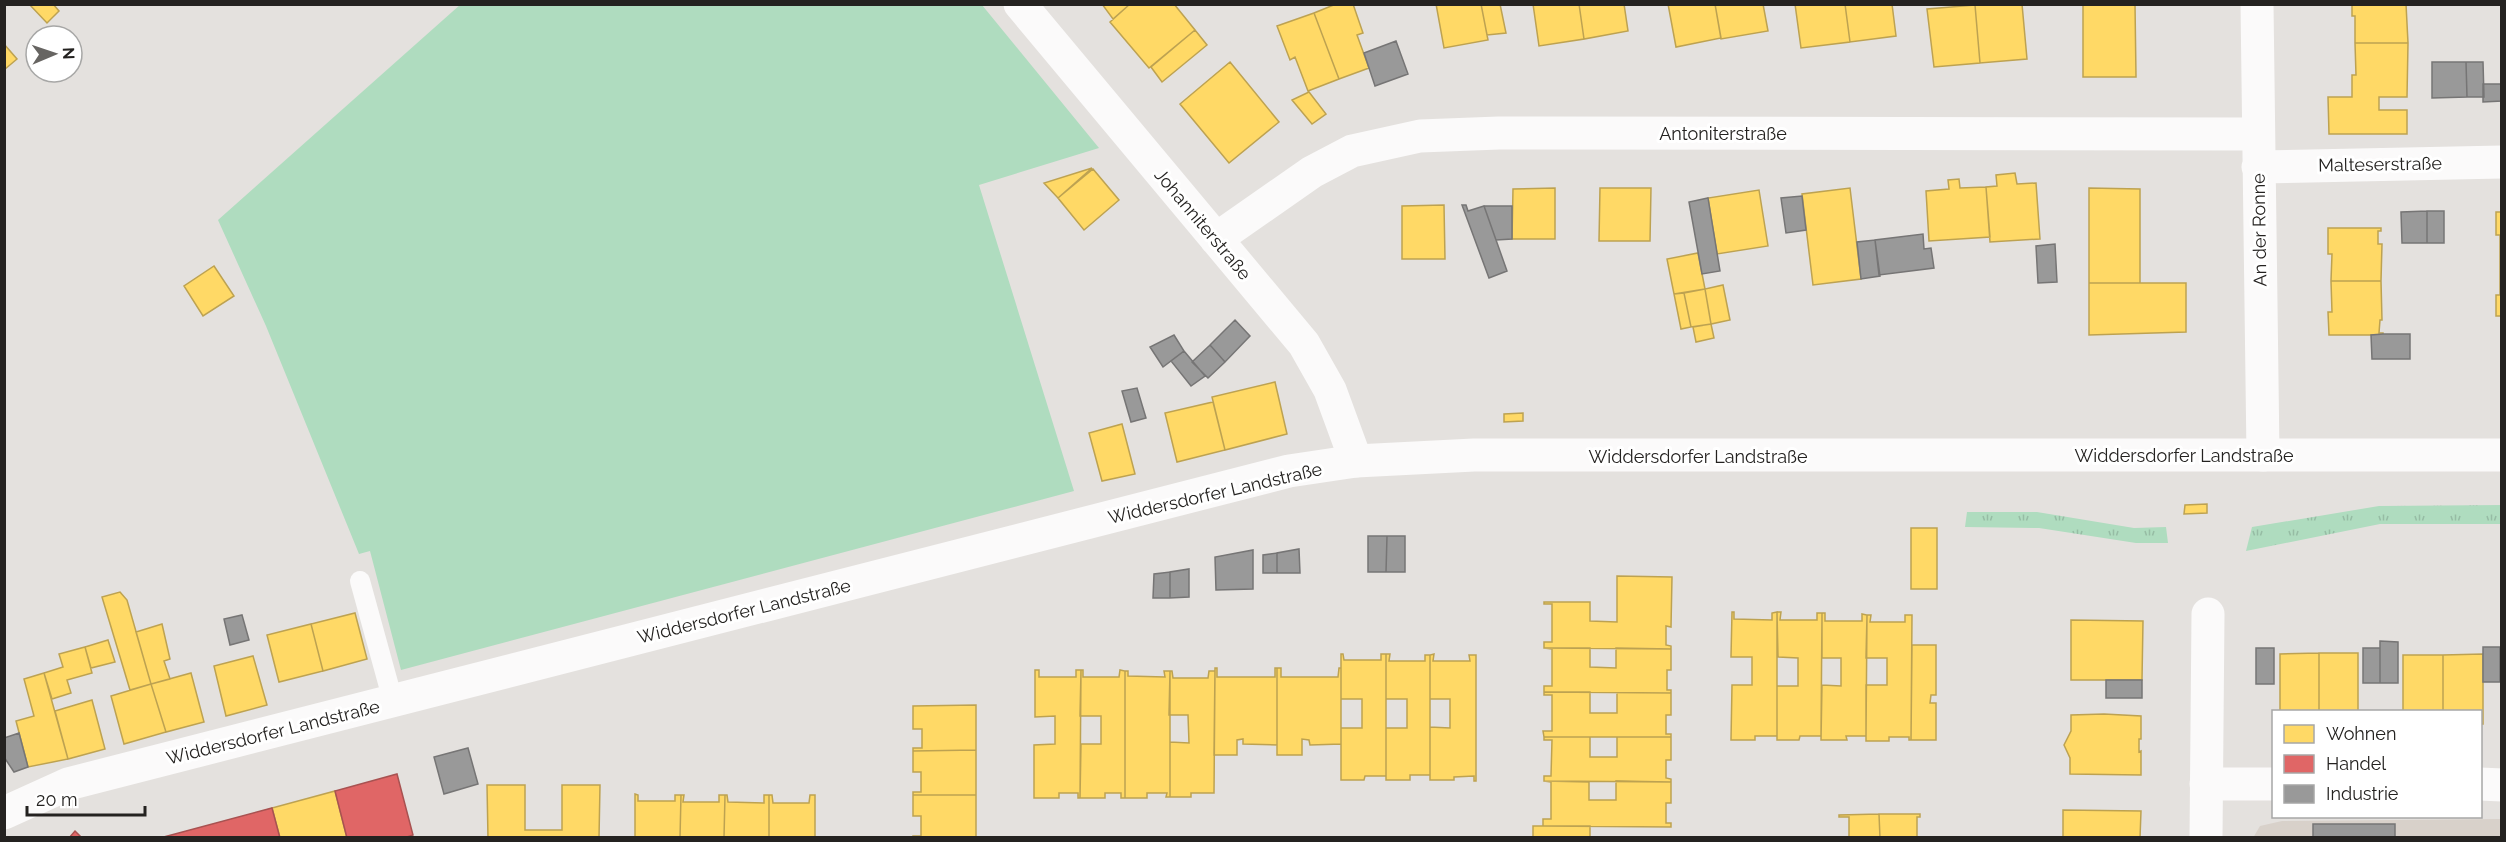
<svg xmlns="http://www.w3.org/2000/svg" width="2506" height="842" viewBox="0 0 2506 842" font-family="Raleway,sans-serif">
<style>
.built{fill:#d8d1ca}
.grass{fill:url(#grass-tufts)}
.garden{fill:#afdcbf}
.homes{fill:#ffd966;stroke:#bda251;stroke-width:1.5}
.shops{fill:#e06666;stroke:#a85251;stroke-width:1.5}
.industry{fill:#999;stroke:#767575;stroke-width:1.5}
.lines{fill:none;stroke-linecap:round;stroke-linejoin:round}
.lane{stroke:#fbfafa;stroke-width:20}
.street{stroke:#fbfafa;stroke-width:33}
.secondary{stroke:#fbfafa;stroke-width:33}
.labels{text-anchor:middle;dominant-baseline:central;stroke-width:6;stroke-linejoin:round;paint-order:stroke}
.street-label{font-size:18px;fill:#242220;stroke:#fff}
</style>
<defs>
<pattern id="grass-tufts" width="24" height="20" patternUnits="userSpaceOnUse" patternTransform="scale(1.5)"><rect width="24" height="20" fill="#afdcbf"/><path d="M3 7l-1-3M5 7V3M7 7l1-3M15 17l-1-3M17 17v-4M19 17l1-3" fill="none" stroke="#96bca4"/></pattern>
</defs>
<rect width="100%" height="100%" fill="#e4e1de"/>
<path class="built" d="M2501,819V837L2253,838L2260,826L2282,821Z"/>
<path class="grass" d="M2501,505V524H2380L2246,551L2252,527L2379,506Z
M1967,512H2037L2134,528L2166,527L2168,543H2136L2039,528L1965,527Z"/>
<path class="garden" d="M461,4L982,5L1099,148L979,185L1074,491L401,670L370,551L359,554L266,326L218,220Z"/>
<path class="homes" d="M29,4H53L59,11L47,23Z
M1102,4H1130L1113,19Z
M1130,4H1174L1195,30L1149,68L1110,22Z
M1336,4H1353L1363,33L1357,35L1369,68L1339,79L1314,13Z
M1436,4H1481L1488,40L1444,48Z
M1481,4H1500L1506,33L1487,35Z
M1533,4H1579L1584,39L1539,46Z
M1579,4H1624L1628,31L1584,39Z
M1668,4H1715L1721,38L1676,47Z
M1715,4H1763L1768,31L1721,39Z
M1795,4H1845L1850,42L1801,48Z
M1845,4H1892L1896,36L1850,42Z
M2022,4L2027,59L1980,63L1975,5Z
M2083,4H2135L2136,77H2083Z
M2352,4H2406L2408,43H2355V16H2352Z
M1975,5L1980,63L1934,67L1927,9Z
M1314,13L1339,79L1308,91L1295,57L1290,60L1277,26Z
M1195,30L1207,45L1162,82L1151,67Z
M2355,43H2408L2407,97H2379V110H2407V134H2329L2328,97H2352V75H2356Z
M4,44L17,59L4,70Z
M1230,62L1279,122L1229,163L1180,104Z
M1309,92L1326,114L1312,124L1292,100Z
M1092,168L1058,198L1044,183Z
M1093,169L1119,200L1084,230L1058,198Z
M2015,173L2017,184L2036,183L2040,239L1990,242L1986,187L1997,186L1996,175Z
M1959,179L1960,188L1986,187L1990,237L1929,241L1926,191L1949,189L1948,180Z
M1555,188V239H1512L1513,189Z
M1600,188H1651L1650,241H1599Z
M1850,188L1861,279L1813,285L1802,194Z
M2089,188L2140,189V283H2089Z
M1759,190L1768,246L1717,254L1708,198Z
M1444,205L1445,259H1402V206Z
M2496,212H2502V265H2500V235H2496Z
M2328,228H2381V231H2378V244H2382L2381,281H2331L2332,254H2328Z
M1698,253L1705,289L1674,294L1667,259Z
M2500,265H2502V316H2496V295H2500Z
M214,266L234,296L203,316L184,286Z
M2331,281H2381L2382,320H2380L2379,333H2383V335H2329L2328,312H2332Z
M2089,283H2186V332L2089,335Z
M1723,285L1730,320L1711,324L1705,289Z
M1705,289L1711,324L1691,327L1684,293Z
M1684,293L1691,327L1681,329L1674,294Z
M1711,324L1714,338L1696,342L1693,327Z
M1275,382L1287,434L1225,450L1212,397Z
M1213,402L1225,450L1177,462L1165,413Z
M1523,413V421L1504,422V414Z
M1122,424L1135,474L1102,481L1089,433Z
M2207,504V513L2184,514L2185,505Z
M1911,528H1937V589H1911Z
M1617,576L1672,577L1671,627L1666,626V645L1671,646V649L1544,648V642H1552V604H1544V602H1590V621L1617,622Z
M120,592L127,600L151,684L130,690L102,597Z
M1732,612H1734V619L1772,620V613L1777,612V736H1755V740H1731L1732,685H1752V657H1731Z
M1777,612H1781L1780,620H1817V613H1822L1821,736H1800L1799,740H1777V686H1798V658L1778,657Z
M355,613L367,659L323,671L311,624Z
M1822,613H1825V621H1862V614L1867,615L1866,736H1846L1847,740H1821L1822,685L1841,686V658H1822Z
M1867,615H1871L1870,622H1905V615H1912L1911,740H1909V737H1889V741H1866V685H1887V658H1866Z
M2071,620L2143,621L2142,680H2071Z
M162,624L170,659L164,661L170,679L151,684L136,632Z
M311,624L323,671L279,682L267,635Z
M108,640L115,662L91,668L85,647Z
M1912,645H1936V695H1931L1930,703H1936V740H1911Z
M85,647L92,673L67,680L71,693L52,699L44,673L63,667L59,654Z
M1544,648H1590V667L1616,668V648L1671,649V670H1667V690H1671V693L1544,692V686H1552V649Z
M2319,653V712H2280V654Z
M2319,653H2358V712H2319Z
M1341,654H1343L1344,660H1381V654H1386V776H1365L1364,780H1341V728H1362V699H1341Z
M1386,654H1390L1389,661H1425V655H1430V775H1410V780H1386V728H1407V699H1386Z
M1434,654L1433,661H1470L1469,655H1476V781H1474V776L1454,777V780H1430V727L1450,728V699H1430V655Z
M2483,654V724H2480V712H2443V655Z
M2403,655H2443V712H2403Z
M253,656L267,705L226,716L214,666Z
M1215,668H1217V677H1275V668H1277V745L1243,744V739L1237,740V755H1214Z
M1277,668H1281V677H1338L1339,668H1341V744L1310,745L1309,740L1302,739V755H1277Z
M1035,670H1039V677H1076V670H1081L1080,798H1078V793H1059V798H1034V745L1055,744V716L1035,717Z
M1081,670H1083V677H1119L1120,670L1125,671V798H1121V793H1105V798H1080L1081,744H1101V716H1080Z
M1125,671H1128V676L1165,677L1164,671H1170V797H1166L1167,793H1147V798H1125Z
M1170,671H1172L1173,678H1208L1209,671H1215L1214,793H1191V797H1170V742L1189,743L1188,715H1169Z
M44,673L68,759L28,767L16,721L34,716L24,679Z
M191,673L204,722L166,732L151,684Z
M151,684L166,732L124,744L111,696Z
M1544,692H1590V713H1617V693H1671V715H1666V734H1671V737H1544L1543,731H1552V695H1544Z
M92,700L105,749L68,759L55,711Z
M976,705V750L913,751V748H922V729H913V706Z
M2104,714L2141,716V739H2139V752L2141,751V775L2070,774V758L2064,745L2071,731V715Z
M1544,737H1590V757H1617V737H1671V760H1666V778L1671,779V782L1544,781V776H1551L1552,740H1544Z
M976,750V795H913V792H921V772H913V751Z
M1544,781L1589,782V800H1616V781L1671,782V803H1666V823H1671V827L1543,826V819H1551V782Z
M487,785H525V830H562V785H600L599,838H488Z
M335,791L347,838H280L272,808Z
M635,794L638,795V801H675V795H681L680,838H635Z
M681,795H684L683,802H719V795H725L724,838H680Z
M725,795H727L728,802L764,803V795H769V838H724Z
M769,795H772L773,803H809L810,795H815V838H769Z
M913,795H976V838H913V836H921V816H913Z
M2063,810L2141,811L2140,838H2063Z
M1879,814H1920V817H1917V838H1880Z
M1879,814L1880,838H1849V817H1839V815Z
M1533,826H1590V838H1533Z"/>
<path class="shops" d="M397,774L413,835L404,838H347L335,791Z
M272,808L280,838H160Z
M75,831L82,838H69Z"/>
<path class="industry" d="M1396,41L1408,74L1375,86L1364,53Z
M2432,62H2466L2467,97L2432,98Z
M2466,62H2483L2484,97H2467Z
M2483,84H2502V101L2483,102Z
M1802,196L1806,230L1786,233L1781,198Z
M1708,198L1720,271L1702,274L1689,202Z
M1462,205H1466L1468,211L1484,206L1507,271L1489,278Z
M1484,206H1512V239L1496,240Z
M2427,211V243H2402L2401,212Z
M2427,211H2444V243H2427Z
M1923,234L1924,249L1931,248L1934,268L1879,275L1875,240Z
M1875,240L1880,276L1861,279L1857,242Z
M2055,244L2057,282L2038,283L2036,246Z
M1235,320L1250,336L1225,362L1210,345Z
M2383,334H2410V359H2372L2371,335Z
M1174,335L1184,351L1163,367L1150,347Z
M1210,345L1225,362L1208,378L1192,362Z
M1184,351L1205,376L1191,386L1171,361Z
M1137,388L1146,418L1131,422L1122,391Z
M1368,536H1387L1386,572H1368Z
M1387,536H1405V572H1386Z
M1299,549L1300,573H1277V553Z
M1253,550V589L1216,590L1215,557Z
M1277,553V573H1263V555Z
M1189,569V597L1170,598V572Z
M1170,572V598H1153L1154,574Z
M242,615L249,640L230,645L224,619Z
M2380,641L2398,642V683H2380Z
M2483,647H2500V682H2483Z
M2256,648H2274V684H2256Z
M2363,648H2380V683H2363Z
M2106,680H2142V698H2106Z
M19,733L28,767L14,772L4,757V738Z
M468,748L478,784L444,794L434,757Z
M2313,824H2395V838H2313Z"/>
<g class="lines">
<path class="lane" d="M360,581L393,701"/>
<path class="street" d="M1020,4L1304,344L1330,390L1356,461
M2257,4L2263,455
M2258,167L2502,162
M1216,239L1312,172L1352,151L1420,136L1499,133L2258,134
M2206,784H2274
M2480,784L2502,785
M2206,838L2208,614"/>
<path class="secondary" d="M4,813L68,784L1289,471L1356,461L1474,455H2502"/>
</g>
<g class="labels">
<g class="street-label">
<text x="1723" y="133">Antoniterstraße</text>
<text transform="translate(2380 164) rotate(-1)">Malteserstraße</text>
<text transform="translate(1203 224) rotate(50)">Johanniterstraße</text>
<text transform="translate(2259 230) rotate(-91)">An der Ronne</text>
<text x="2184" y="455">Widdersdorfer Landstraße</text>
<text x="1698" y="456">Widdersdorfer Landstraße</text>
<text transform="translate(1215 493) rotate(-13)">Widdersdorfer Landstraße</text>
<text transform="translate(744 611) rotate(-14)">Widdersdorfer Landstraße</text>
<text transform="translate(273 732) rotate(-14)">Widdersdorfer Landstraße</text>
</g>
</g>
<rect width="2506" height="842" fill="none" stroke="#242220" stroke-width="12"/>
<rect x="2272" y="710" width="210" height="108" fill="#ffffff" stroke="#a7a7a6" stroke-width="1.5"/>
<rect x="2284" y="725" width="30" height="18" fill="#ffd966" stroke="#a7a7a6" stroke-width="1.5"/>
<text x="2326" y="740" font-size="18" fill="#242220">Wohnen</text>
<rect x="2284" y="755" width="30" height="18" fill="#e06666" stroke="#a7a7a6" stroke-width="1.5"/>
<text x="2326" y="770" font-size="18" fill="#242220">Handel</text>
<rect x="2284" y="785" width="30" height="18" fill="#999999" stroke="#a7a7a6" stroke-width="1.5"/>
<text x="2326" y="800" font-size="18" fill="#242220">Industrie</text>
<g transform="translate(54 54) rotate(88)"><circle r="28" fill="#ffffff" stroke="#a7a7a6" stroke-width="1.5"/>
<path d="M0-4.5L10 22L0 15L-10 22Z" fill="#676562"/>
<text y="-9" font-size="16" font-weight="bold" text-anchor="middle" fill="#242220">N</text>
</g>
<path d="M27 806v9h118v-9" fill="none" stroke="#242220" stroke-width="3"/>
<text x="36" y="806" font-size="18" fill="#242220" stroke="#ffffff" stroke-width="4.5" paint-order="stroke">20 m</text>
</svg>
